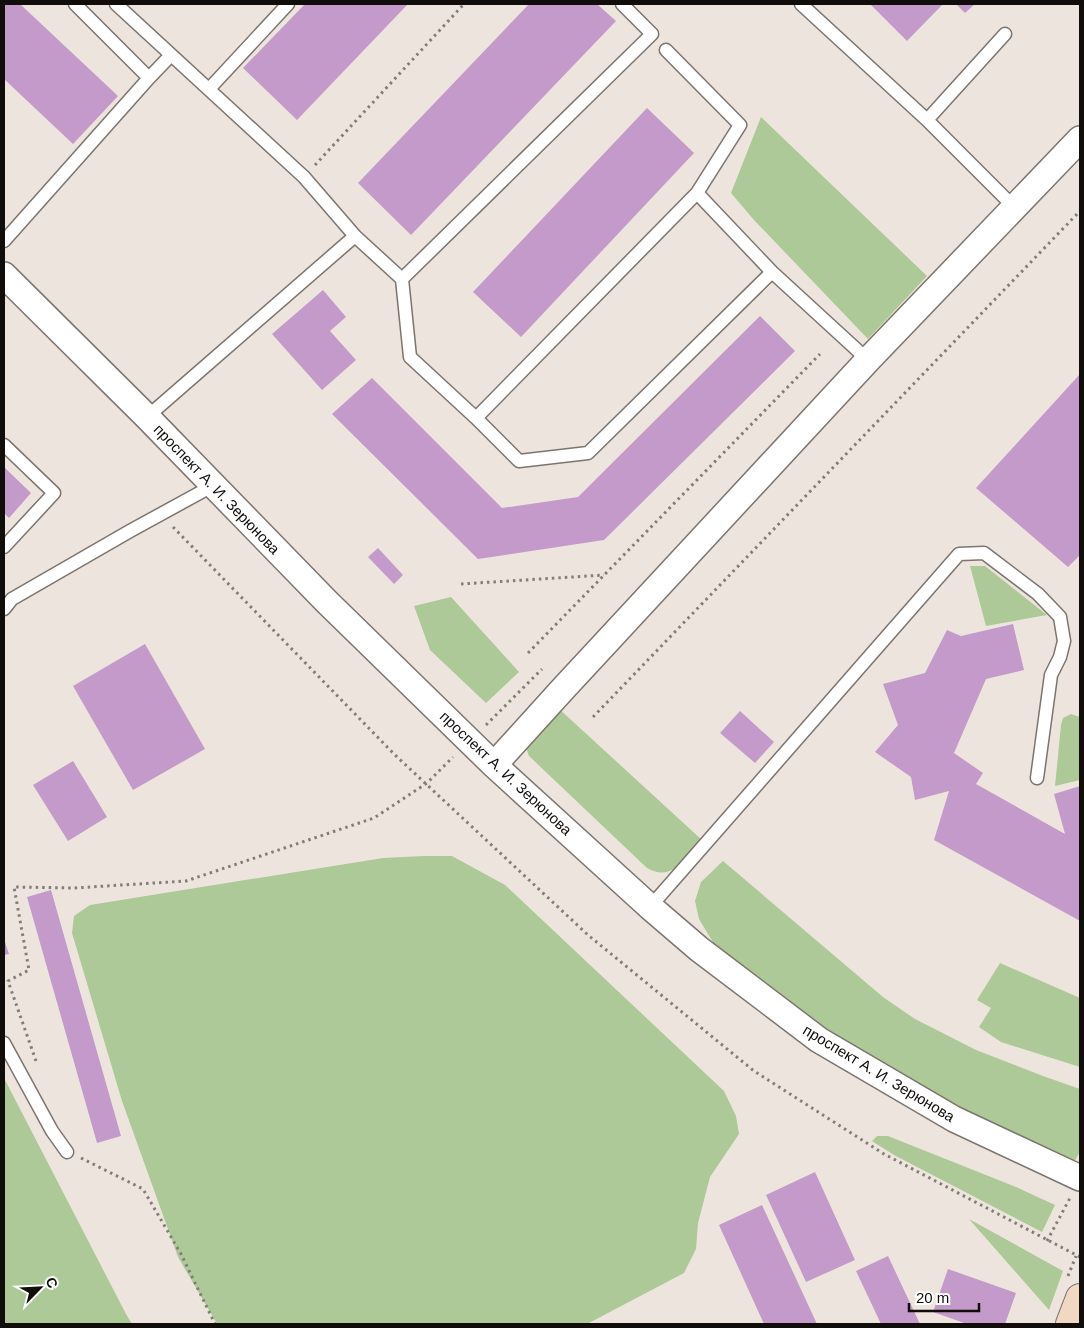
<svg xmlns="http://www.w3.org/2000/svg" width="1084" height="1328" viewBox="0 0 1084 1328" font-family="Arial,sans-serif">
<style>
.green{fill:#acc997}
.building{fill:#c39aca}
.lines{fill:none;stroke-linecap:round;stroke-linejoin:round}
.service-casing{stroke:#7c746e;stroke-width:15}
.minor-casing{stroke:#7c746e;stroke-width:28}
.secondary-casing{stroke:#7c746e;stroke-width:30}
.path{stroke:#837d78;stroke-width:3;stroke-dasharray:2.5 4;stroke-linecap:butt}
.service{stroke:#fff;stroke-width:12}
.minor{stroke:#fff;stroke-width:25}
.secondary{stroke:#f0d8c2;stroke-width:28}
.labels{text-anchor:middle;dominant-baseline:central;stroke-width:4;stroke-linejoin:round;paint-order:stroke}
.street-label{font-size:15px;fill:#100d0b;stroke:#fff}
</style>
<rect width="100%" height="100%" fill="#ede5dd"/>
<path class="green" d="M761,117L927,276L868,339L754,220L731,193Z
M970,566H985L1047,615L986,626Z
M451,597L519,672L486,703L430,650L414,606Z
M557,707L702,840C688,856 673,883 647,868L529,756L525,745Z
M1071,714L1080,717V780L1055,786L1061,725L1063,718Z
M423,856H452L505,885L724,1091L736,1116L739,1134L710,1177L698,1223L696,1249L684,1273L587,1324H217L178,1257L122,1101L72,933L74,916L90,905L383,858Z
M723,861L883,997L915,1019L976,1050L1043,1076L1080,1089V1152L1074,1162L969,1115L896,1072L836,1035L717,949L699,919L695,901L701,882Z
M1000,963L1080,998V1067L1001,1042L979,1027L991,1008L977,1000Z
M4,1078L126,1314L132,1324H4Z
M877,1136H888L1016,1187L1055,1205L1042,1232L894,1155L872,1141Z
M969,1219L1063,1271L1049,1310Z"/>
<path class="building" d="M4,4H20L118,96L73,144L4,79Z
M305,4H408L297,120L243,68Z
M529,4H597L616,21L411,235L358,183Z
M870,4H943L907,41Z
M956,4H975L965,13Z
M647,108L694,153L521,337L473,292Z
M323,290L346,317L330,331L356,360L322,390L272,334Z
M760,316L795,351L604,540L478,559L332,414L372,378L502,508L578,497Z
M1080,374V555L1068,567L976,488Z
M4,467L31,493L9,518L4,513Z
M378,548L403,575L394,584L368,557Z
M1013,624L1024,670L986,679L954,753L983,773L976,784L1065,834L1054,794L1080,786V921L934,840L949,791L915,800L911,777L875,752L898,725L883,684L925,673L947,630L961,636Z
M145,644L205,749L133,790L73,686Z
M740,711L774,742L755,763L720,733Z
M73,761L107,817L68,841L33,785Z
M51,890L121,1136L97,1143L27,897Z
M4,939L9,954L4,955Z
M815,1172L855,1260L806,1282L766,1195Z
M762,1205L817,1324H764L719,1225Z
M888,1256L920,1324H881L856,1271Z
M948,1269L1016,1293L1005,1324H967L933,1312Z"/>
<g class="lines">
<g class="service-casing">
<path id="service" d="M116,4L304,177L355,236L147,417
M801,4L927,120L1015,208
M666,50L740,125L697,193L772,272L868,360
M149,78L171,55
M209,89L288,4
M927,120L1005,34
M355,236L402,279L410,357L476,418L519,461L588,453L772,272
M4,241L149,78L75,4
M402,279L652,34L622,4
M476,418L697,193
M4,445L54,493L4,547
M4,609L12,599L130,531L214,485
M650,907L959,554L984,553L1038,594L1060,617L1064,641L1060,657L1051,675L1037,778
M4,1043L52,1131L67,1152"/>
</g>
<g class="minor-casing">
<path id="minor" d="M4,275L147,417L327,602L494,765L650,907L699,949L819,1040L954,1119L1080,1178
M494,765L562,690L868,360L1080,139"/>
</g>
<g class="secondary-casing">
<path id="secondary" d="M1070,1324L1080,1298"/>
</g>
<path class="path" d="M315,165L464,4
M173,527L395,755L588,935L754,1071L884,1154L1080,1257
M461,584L604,575
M528,653L820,354
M593,717L1080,211
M486,725L542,669
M36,1061L8,981L29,970L14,887L74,888L186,881L374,818L427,783L453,757
M81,1158L143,1189L181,1254L215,1324
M1047,1241L1070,1198
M1068,1276L1076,1256"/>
<use href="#service" class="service"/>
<use href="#minor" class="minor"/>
<use href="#secondary" class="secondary"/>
</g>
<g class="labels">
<g class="street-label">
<text transform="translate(217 489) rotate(46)">проспект А. И. Зерюнова</text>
<text transform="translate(506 773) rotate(43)">проспект А. И. Зерюнова</text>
<text transform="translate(879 1073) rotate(31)">проспект А. И. Зерюнова</text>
</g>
</g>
<rect width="1084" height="1328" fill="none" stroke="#100d0b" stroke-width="10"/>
<g transform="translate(40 1288) rotate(66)" stroke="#ffffff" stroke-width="4" paint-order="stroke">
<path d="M0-4L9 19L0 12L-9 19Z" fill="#100d0b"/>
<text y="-8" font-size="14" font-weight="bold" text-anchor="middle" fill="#100d0b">С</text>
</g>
<path d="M909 1303v8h70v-8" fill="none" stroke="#100d0b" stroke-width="2.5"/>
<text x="916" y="1303" font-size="15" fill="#100d0b" stroke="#ffffff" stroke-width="4" paint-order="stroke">20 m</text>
</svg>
